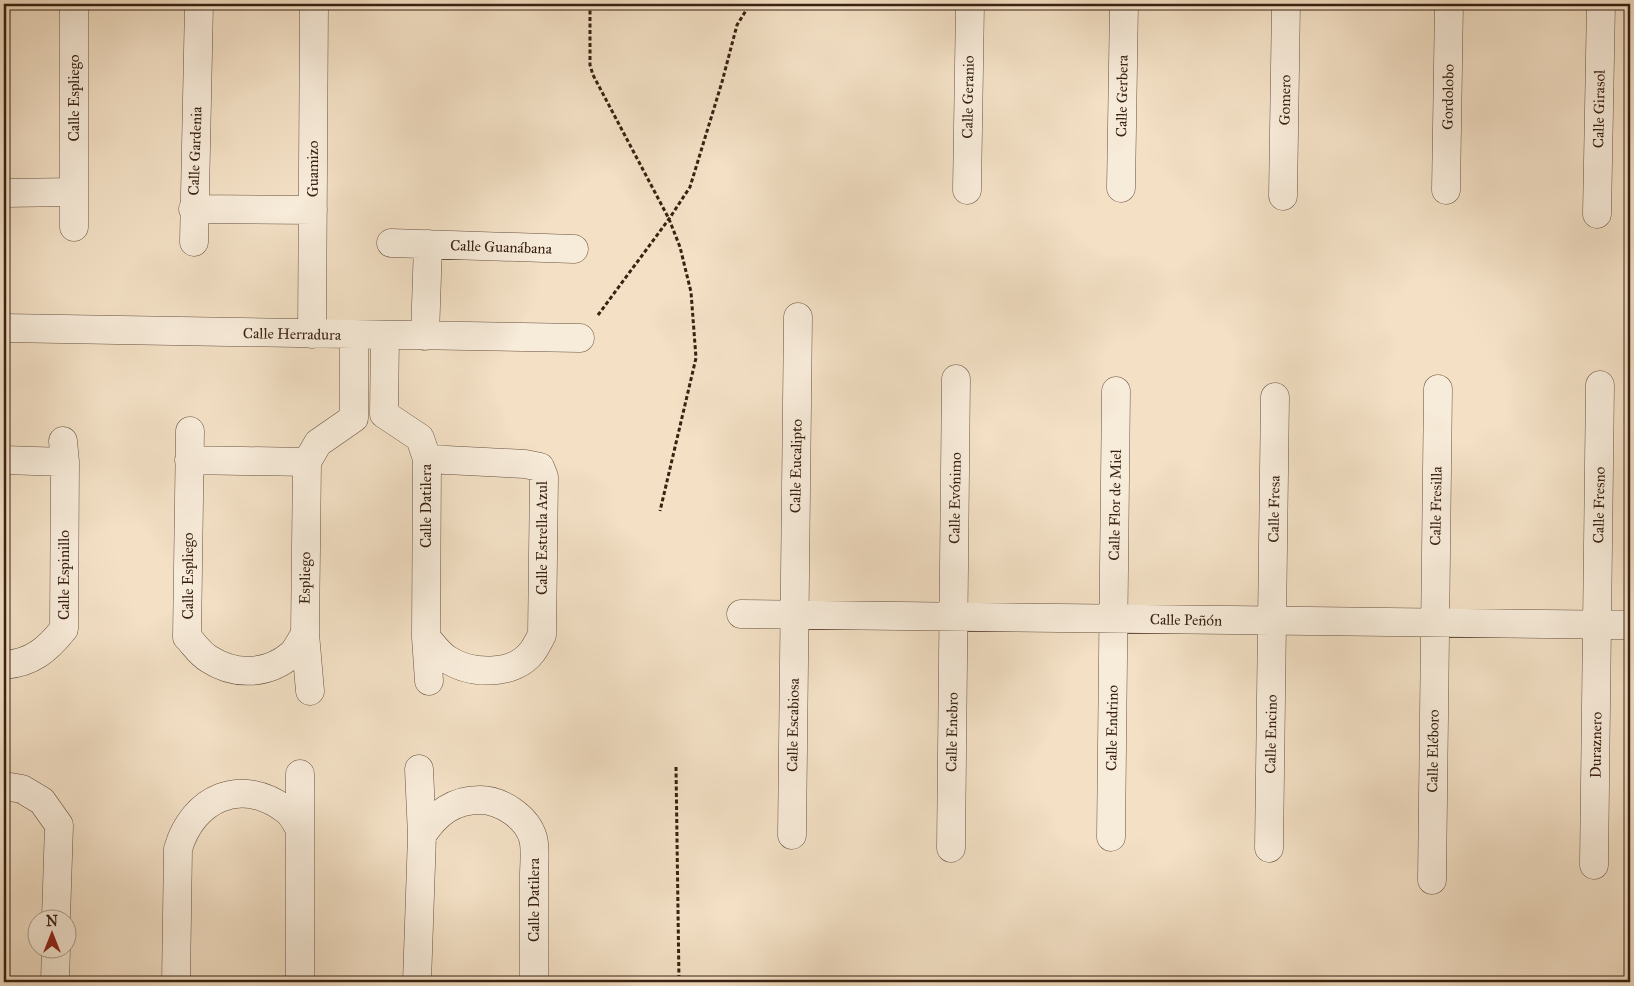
<svg xmlns="http://www.w3.org/2000/svg" width="1634" height="986" viewBox="0 0 1634 986" font-family="'IM FELL Great Primer',serif">
<style>
.lines{fill:none;stroke-linecap:round;stroke-linejoin:round}
.minor-casing{stroke:#68513f;stroke-width:29}
.path{stroke:#392112;stroke-width:3;stroke-dasharray:4 2.5;stroke-linecap:butt}
.minor{stroke:#f7ebd9;stroke-width:28}
.labels{text-anchor:middle;dominant-baseline:central;stroke-width:4;stroke-linejoin:round;paint-order:stroke}
.street-label{font-size:15px;fill:#392112;stroke:#f7ebd9}
</style>
<rect width="100%" height="100%" fill="#f3e0c5"/>
<filter id="stains"><feTurbulence type="fractalNoise" baseFrequency=".004" numOctaves="4"/><feColorMatrix values="0 0 0 0 .2 0 0 0 0 .09 0 0 0 0 .02 0 0 0 .5 -.17"/></filter>
<radialGradient id="worn" r=".72"><stop offset=".6" stop-color="#630" stop-opacity="0"/><stop offset="1" stop-color="#630" stop-opacity=".3"/></radialGradient>
<g class="lines">
<g class="minor-casing">
<path id="minor" d="M74,4V227
M1121,188L1124,4
M967,190L970,4
M1446,190L1449,4
M4,193L74,192
M1283,196L1286,4
M193,209L313,210
M1597,214L1601,4
M194,242L199,4
M391,243L574,249
M4,328L580,338
M312,334L314,4
M385,335L384,414L420,438L427,459L426,637C432,644 439,654 447,659C471,675 514,676 532,652C536,647 539,640 542,635L544,477L540,467L525,464L427,459
M425,336L428,244
M190,431L187,637C194,644 200,654 209,659C235,676 268,675 292,654C297,649 301,640 305,634L307,462
M4,460L65,462
M189,460L307,462
M307,462L318,443L354,418V335
M741,614L1630,625
M305,634L310,691
M426,637L429,681
M4,665C32,663 47,650 64,629L65,462L63,441
M419,769L422,835
M300,774V829
M4,786L22,789L42,801L59,825L56,918
M792,835L798,317
M1111,837L1116,391
M951,848L956,379
M1269,848L1275,397
M1594,865L1600,385
M1432,880L1438,389
M55,982L56,948
M176,982L178,849C193,798 241,776 286,810C292,814 296,823 300,829V982
M417,982L422,835C437,813 453,800 480,800C501,800 527,817 533,838C536,848 534,864 534,876C534,911 534,947 534,982"/>
</g>
<path class="path" d="M590,4V65L593,75L669,219L680,247L691,292L696,358L660,511
M598,315L669,219L690,187L722,82L737,25L750,4
M676,767L679,982"/>
<use href="#minor" class="minor"/>
</g>
<g class="labels">
<g class="street-label">
<text transform="translate(1122 96) rotate(-89)">Calle Gerbera</text>
<text transform="translate(968 97) rotate(-89)">Calle Geranio</text>
<text transform="translate(1448 97) rotate(-89)">Gordolobo</text>
<text transform="translate(74 98) rotate(-90)">Calle Espliego</text>
<text transform="translate(1285 100) rotate(-89)">Gomero</text>
<text transform="translate(1599 109) rotate(-89)">Calle Girasol</text>
<text transform="translate(195 151) rotate(-88)">Calle Gardenia</text>
<text transform="translate(313 169) rotate(-90)">Guamizo</text>
<text transform="translate(501 247) rotate(2)">Calle Guanábana</text>
<text transform="translate(292 334) rotate(1)">Calle Herradura</text>
<text transform="translate(796 466) rotate(-89)">Calle Eucalipto</text>
<text transform="translate(955 498) rotate(-89)">Calle Evónimo</text>
<text transform="translate(1115 505) rotate(-89)">Calle Flor de Miel</text>
<text transform="translate(1599 505) rotate(-89)">Calle Fresno</text>
<text transform="translate(426 506) rotate(-90)">Calle Datilera</text>
<text transform="translate(1436 506) rotate(-89)">Calle Fresilla</text>
<text transform="translate(1274 509) rotate(-89)">Calle Fresa</text>
<text transform="translate(542 538) rotate(-90)">Calle Estrella Azul</text>
<text transform="translate(64 575) rotate(-90)">Calle Espinillo</text>
<text transform="translate(188 576) rotate(-90)">Calle Espliego</text>
<text transform="translate(305 578) rotate(-89)">Espliego</text>
<text transform="translate(1186 620) rotate(1)">Calle Peñón</text>
<text transform="translate(793 725) rotate(-89)">Calle Escabiosa</text>
<text transform="translate(1112 728) rotate(-89)">Calle Endrino</text>
<text transform="translate(952 732) rotate(-89)">Calle Enebro</text>
<text transform="translate(1271 734) rotate(-89)">Calle Encino</text>
<text transform="translate(1596 745) rotate(-89)">Duraznero</text>
<text transform="translate(1433 751) rotate(-89)">Calle Eléboro</text>
<text transform="translate(534 900) rotate(-90)">Calle Datilera</text>
</g>
</g>
<rect width="1634" height="986" fill="none" stroke="#f3e0c5" stroke-width="20"/>
<rect x="5" y="5" width="1624" height="976" fill="none" stroke="#392112" stroke-width="2.5"/>
<rect x="10" y="10" width="1614" height="966" fill="none" stroke="#392112"/>
<g transform="translate(52 934)"><circle r="24" fill="#f7ebd9" stroke="#ab9a89"/>
<path d="M0-4L9 19L0 12L-9 19Z" fill="#8f2418"/>
<text y="-8" font-size="14" font-weight="bold" text-anchor="middle" fill="#392112">N</text>
</g>
<rect width="100%" height="100%" filter="url(#stains)"/>
<rect width="100%" height="100%" fill="url(#worn)"/>
</svg>
